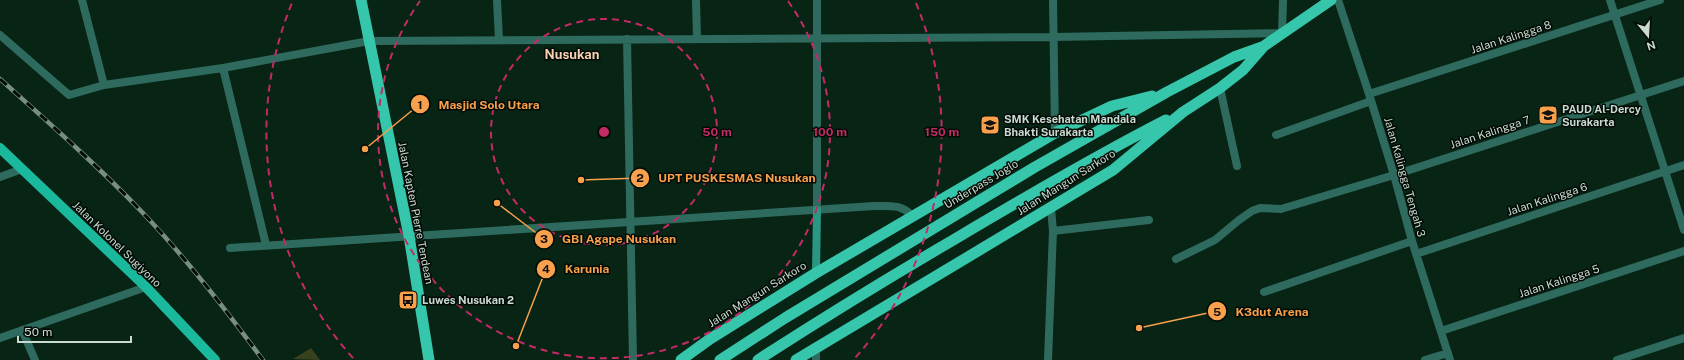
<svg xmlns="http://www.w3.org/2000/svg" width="1684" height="360" viewBox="0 0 1684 360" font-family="'Public Sans',sans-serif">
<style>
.green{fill:#38401e}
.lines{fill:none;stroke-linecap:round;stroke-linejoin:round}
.minor{stroke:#2e6b5e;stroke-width:8}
.tertiary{stroke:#2e6b5e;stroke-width:8}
.secondary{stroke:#2a9782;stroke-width:8}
.primary{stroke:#1ab99e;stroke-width:10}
.trunk{stroke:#36c6ab;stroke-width:11}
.rail-casing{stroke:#788e82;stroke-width:4.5}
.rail{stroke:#020b05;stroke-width:3;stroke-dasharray:9;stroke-linecap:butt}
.ring{fill:none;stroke:#c32b67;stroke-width:2;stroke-dasharray:7 5}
.labels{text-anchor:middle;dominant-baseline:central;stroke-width:3;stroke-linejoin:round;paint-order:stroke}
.street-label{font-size:11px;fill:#cadad0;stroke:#020b05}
.poi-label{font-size:11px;font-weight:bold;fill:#cadad0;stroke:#020b05;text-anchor:start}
.quarter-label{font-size:13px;font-weight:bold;fill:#f8d2b2;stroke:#020b05}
.centre{fill:#c32b67;stroke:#020b05;stroke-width:2}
.ring-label{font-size:12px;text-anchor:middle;font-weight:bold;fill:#c32b67;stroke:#020b05;stroke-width:3;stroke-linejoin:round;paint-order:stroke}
.leader{fill:none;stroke:#f8a04b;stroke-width:1.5}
.callout-dot{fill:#f8a04b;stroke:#020b05;stroke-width:1.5}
.mark-label{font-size:12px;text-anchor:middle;font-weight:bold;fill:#111}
.callout-label{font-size:12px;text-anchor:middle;font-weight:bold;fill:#f8a04b;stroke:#020b05;stroke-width:3;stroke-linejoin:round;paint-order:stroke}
</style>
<rect width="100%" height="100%" fill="#072415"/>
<path class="green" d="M311,348L320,360L293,359Z"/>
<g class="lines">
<path class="minor" d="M82,0L104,85
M497,0L499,40
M696,0L697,39
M1053,0L1055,133
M1338,0L1369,94L1394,175L1412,241L1450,360
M1610,0L1684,230
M0,35L69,95L104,85L223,68L369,41L1053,37L1282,33L1283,0
M627,39L633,360
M223,68L266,245
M1220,88L1237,166
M1369,94L1660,0
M1276,135L1371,101
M0,177L22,169
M1053,231L1149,220
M230,248L874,206C889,206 902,204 912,216
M1416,254L1684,165
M1176,259L1215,240L1239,220L1252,211L1260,208L1281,209L1394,175L1684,81
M1264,292L1412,241
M22,330L35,360
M1441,331L1684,251
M0,338L146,287
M816,360V347
M1048,360L1053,231L1051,208
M1425,360L1448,353
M1617,360L1684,338"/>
<path class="tertiary" d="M817,0V210"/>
<path class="secondary" d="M816,273L817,210"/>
<path class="primary" d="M0,148L146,287L215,360"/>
<path class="trunk" d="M361,0L409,236L429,360
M681,360L710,339L816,273L1055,133L1112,106L1152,96
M720,360L785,318L1035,167L1167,92L1234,57L1262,47
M758,360C823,318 888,278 955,239C1024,198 1094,157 1166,120
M796,360L1113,170L1183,112L1220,88L1243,70L1264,46L1331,0"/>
<g class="rail-casing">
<path id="rail" d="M0,79C48,122 97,165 142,212C186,258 225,309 263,360"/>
</g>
<use href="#rail" class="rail"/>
</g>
<g class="ring">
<circle cx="604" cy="132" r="113"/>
<path d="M788 1A226 226 0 1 1 420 1"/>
<path d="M353 358A338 338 0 0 1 292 3M916 3A338 338 0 0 1 855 358"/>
</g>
<defs>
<g id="school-square" transform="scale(1)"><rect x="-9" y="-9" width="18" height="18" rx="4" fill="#f8a04b" stroke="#020b05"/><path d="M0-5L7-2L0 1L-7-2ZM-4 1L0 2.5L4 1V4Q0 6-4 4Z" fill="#111"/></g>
<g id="bus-square" transform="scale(1)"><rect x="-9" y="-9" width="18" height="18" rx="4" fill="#f8a04b" stroke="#020b05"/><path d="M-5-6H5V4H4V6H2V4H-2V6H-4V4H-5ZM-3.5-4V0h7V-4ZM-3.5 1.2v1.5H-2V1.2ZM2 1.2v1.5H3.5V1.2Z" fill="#111"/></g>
</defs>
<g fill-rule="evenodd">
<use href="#school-square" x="1548" y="115"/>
<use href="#school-square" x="990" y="125"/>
<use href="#bus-square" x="408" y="300"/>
</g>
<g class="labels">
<g class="street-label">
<text transform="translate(1511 37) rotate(-18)">Jalan Kalingga 8</text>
<text transform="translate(1490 132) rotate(-18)">Jalan Kalingga 7</text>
<text transform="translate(1405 177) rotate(74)">Jalan Kalingga Tengah 3</text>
<text transform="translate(1066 182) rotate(-32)">Jalan Mangun Sarkoro</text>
<text transform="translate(981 184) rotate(-31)">Underpass Joglo</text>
<text transform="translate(1547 199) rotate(-18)">Jalan Kalingga 6</text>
<text transform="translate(416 213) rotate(79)">Jalan Kapten Pierre Tendean</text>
<text transform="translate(117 244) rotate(44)">Jalan Kolonel Sugiyono</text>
<text transform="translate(1559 281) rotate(-18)">Jalan Kalingga 5</text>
<text transform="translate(757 294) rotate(-32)">Jalan Mangun Sarkoro</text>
</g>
<g class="poi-label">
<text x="1562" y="109">PAUD Al-Dercy<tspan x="1562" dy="13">Surakarta</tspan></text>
<text x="1004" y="119">SMK Kesehatan Mandala<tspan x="1004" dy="13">Bhakti Surakarta</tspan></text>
<text x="422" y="300">Luwes Nusukan 2</text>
</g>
<g class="quarter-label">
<text x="572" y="54">Nusukan</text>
</g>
</g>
<circle cx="604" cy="132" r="6" class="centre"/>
<g class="ring-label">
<text x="717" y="136">50 m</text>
<text x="830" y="136">100 m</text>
<text x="942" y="136">150 m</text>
</g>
<path class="leader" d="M365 149L420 104M581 180L640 178M497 203L544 239M516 346L546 269M1139 328L1217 311"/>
<g class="callout-dot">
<circle cx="365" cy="149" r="4"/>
<circle cx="581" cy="180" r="4"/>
<circle cx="497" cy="203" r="4"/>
<circle cx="516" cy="346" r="4"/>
<circle cx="1139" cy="328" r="4"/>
<circle cx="420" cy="104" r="10"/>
<circle cx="640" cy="178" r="10"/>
<circle cx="544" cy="239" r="10"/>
<circle cx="546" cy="269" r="10"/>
<circle cx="1217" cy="311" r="10"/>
</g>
<g class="mark-label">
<text x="420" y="109">1</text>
<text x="640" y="182">2</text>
<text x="544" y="243">3</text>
<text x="546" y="273">4</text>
<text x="1217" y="316">5</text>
</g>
<g class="callout-label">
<text x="489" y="109">Masjid Solo Utara</text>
<text x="737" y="182">UPT PUSKESMAS Nusukan</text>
<text x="619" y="243">GBI Agape Nusukan</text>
<text x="587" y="273">Karunia</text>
<text x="1272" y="316">K3dut Arena</text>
</g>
<g transform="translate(1648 36) rotate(162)" stroke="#020b05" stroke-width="3" paint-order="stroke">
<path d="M0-3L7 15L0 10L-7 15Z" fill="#cadad0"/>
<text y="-6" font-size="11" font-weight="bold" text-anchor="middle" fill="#cadad0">N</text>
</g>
<path d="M18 336v6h113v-6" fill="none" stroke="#cadad0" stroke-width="2"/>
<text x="24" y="336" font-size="12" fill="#cadad0" stroke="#020b05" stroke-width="3" paint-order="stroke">50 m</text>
</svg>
